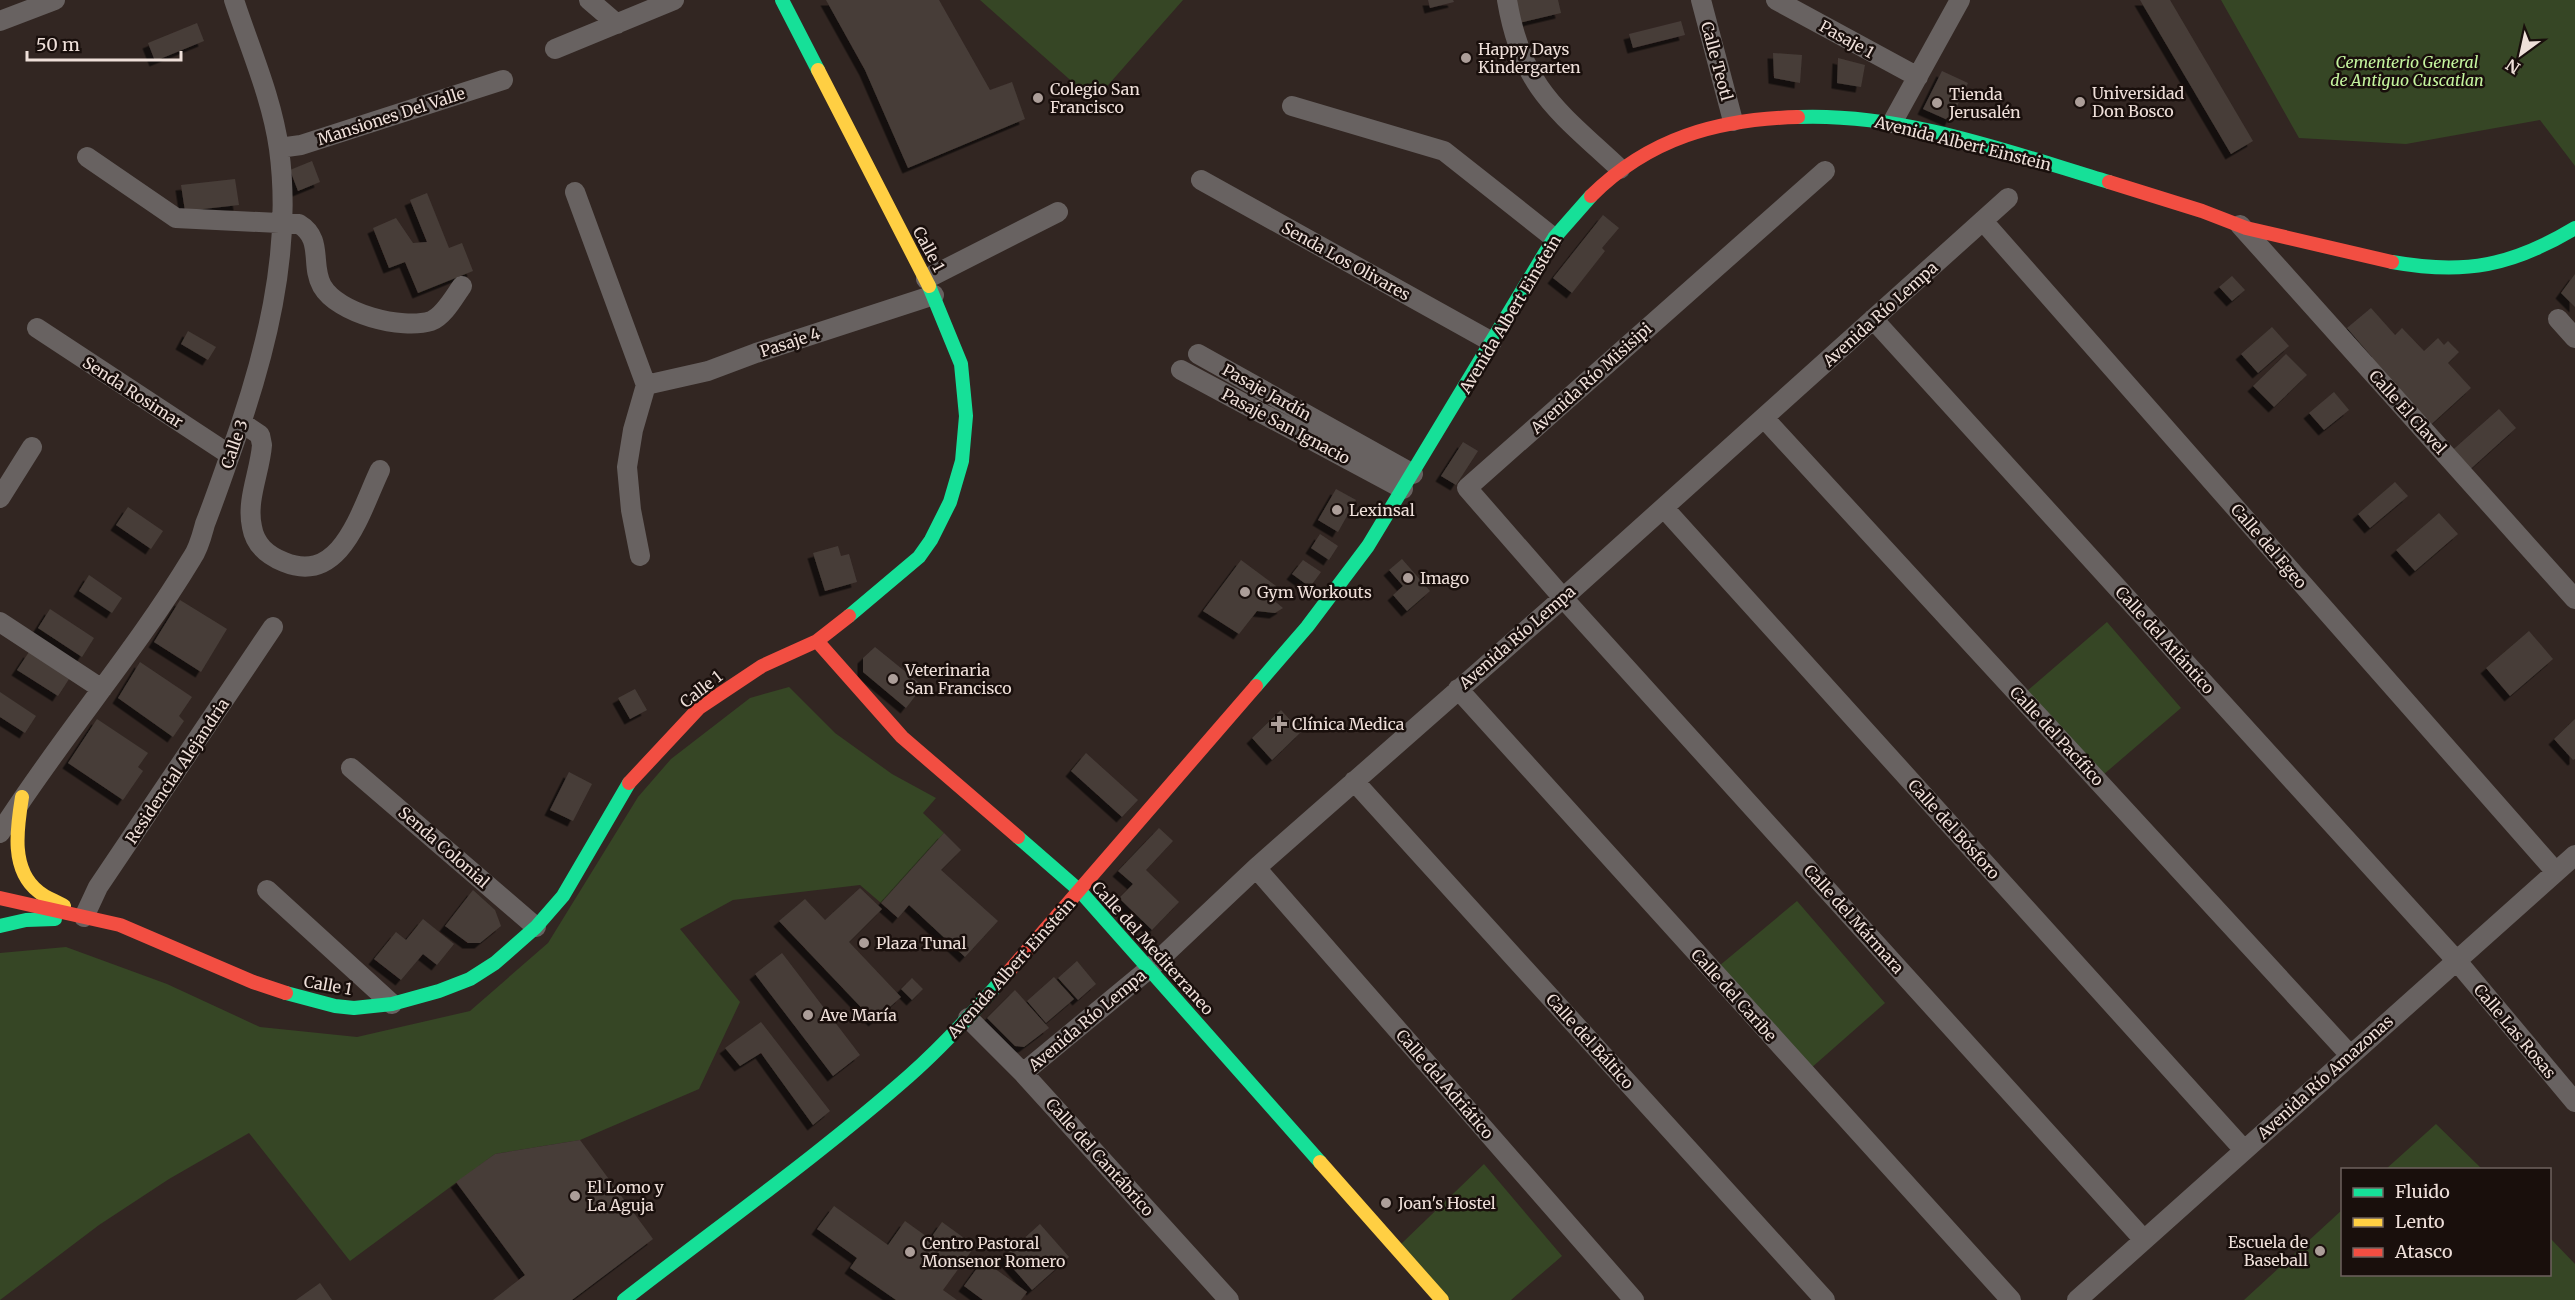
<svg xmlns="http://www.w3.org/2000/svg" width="2575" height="1300" viewBox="0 0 2575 1300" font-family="Merriweather,serif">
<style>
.green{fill:#364625}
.building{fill:#473d38;filter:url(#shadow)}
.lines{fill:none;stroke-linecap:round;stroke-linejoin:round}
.street{stroke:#686261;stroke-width:20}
.fast{stroke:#16e098;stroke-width:14}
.slow{stroke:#ffcf43;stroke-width:14}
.jam{stroke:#f24e42;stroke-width:14}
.poi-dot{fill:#ac9e99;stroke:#190f0c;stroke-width:2}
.labels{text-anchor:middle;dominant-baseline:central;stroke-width:5;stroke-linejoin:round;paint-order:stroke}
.street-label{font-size:16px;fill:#eedfd9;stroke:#190f0c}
.poi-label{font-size:16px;fill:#eedfd9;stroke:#190f0c;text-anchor:start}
.park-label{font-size:16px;font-style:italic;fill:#c4f49e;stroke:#190f0c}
</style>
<defs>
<filter id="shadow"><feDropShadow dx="-5.5" dy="5.5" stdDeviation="0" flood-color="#0009"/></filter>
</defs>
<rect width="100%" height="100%" fill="#322622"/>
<path class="green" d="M980,0H1183L1094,101Z
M2221,0H2575V166L2540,120L2406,144L2299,138Z
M2107,622L2181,708L2096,781L2020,697Z
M789,687L835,733L892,774L936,798L923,813L944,833L881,903L860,885L733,900L680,929L740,1002L699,1089L580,1140L495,1154L350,1261L249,1133L169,1179L99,1225L0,1300V953L66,947L167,984L260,1027L357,1037L470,1011L548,943L638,797L671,759L750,698Z
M1797,901L1885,1003L1810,1069L1719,966Z
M2436,1124L2482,1169H2386Z
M1484,1164L1562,1256L1511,1300H1450L1400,1245Z
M2342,1210V1274H2550V1238L2575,1264V1300H2244Z"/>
<path class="building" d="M826,0H939L990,90L1012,82L1025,119L908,168L865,70Z
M1428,0H1453L1454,2L1430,8Z
M1513,0H1558L1561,13L1519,23Z
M2140,0H2170L2253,141L2231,154Z
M1681,21L1685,35L1633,48L1629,34Z
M197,23L204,41L155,61L148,43Z
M1773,53L1802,55L1800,83L1774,78Z
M1838,58L1865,65L1861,87L1837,83Z
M1942,71L1968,83L1950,121L1923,109Z
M312,161L320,182L298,191L290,170Z
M235,179L239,205L185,211L181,185Z
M427,193L449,248L462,243L473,271L418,293L405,262L389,268L373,228L396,218L413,243L427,242L410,200Z
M1603,215L1619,228L1602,248L1605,251L1572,293L1553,278Z
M2575,274V307L2561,293Z
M2232,276L2245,290L2232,301L2219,287Z
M2371,308L2395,335L2402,328L2424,351L2438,338L2444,345L2448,341L2459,352L2448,363L2471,388L2424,431L2365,364L2372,357L2347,328Z
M2272,327L2289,346L2258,373L2241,354Z
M188,331L216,347L208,360L181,344Z
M2286,354L2307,375L2274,407L2253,386Z
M2334,392L2349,410L2324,430L2309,413Z
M2499,409L2516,428L2465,474L2447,455Z
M1463,442L1478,451L1456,485L1441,476Z
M2395,482L2408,496L2370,528L2358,514Z
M1336,489L1356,500L1338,532L1318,520Z
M128,507L163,531L151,549L116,525Z
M2439,513L2458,534L2415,571L2396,550Z
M1320,534L1338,546L1329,560L1311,548Z
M838,546L841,556L849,554L857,582L825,591L813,553Z
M1402,559L1430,591L1407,611L1393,595L1403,586L1389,570Z
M1241,560L1276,586L1271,598L1283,608L1275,613L1257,611L1239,634L1203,611Z
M1303,560L1321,572L1310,587L1292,574Z
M89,575L122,598L112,613L79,591Z
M180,600L227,629L201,672L154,642Z
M50,609L94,638L82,657L38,628Z
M2529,631L2553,659L2510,696L2486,668Z
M875,647L923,686L906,708L863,672V658Z
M29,652L69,679L58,696L17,670Z
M140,662L192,697L179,716L184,721L173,737L118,698Z
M635,689L647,710L630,719L618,698Z
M0,692L36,716L25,733L0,717Z
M1281,710L1301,732L1272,760L1252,738Z
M97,719L148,753L138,767L143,771L123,800L68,763Z
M2575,719V759L2573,760L2554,739Z
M1086,753L1138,800L1122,817L1071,771Z
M569,772L592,784L573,821L550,810Z
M1159,828L1173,841L1146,870L1179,902L1152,930L1119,898L1133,884L1118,871Z
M944,833L961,850L941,870L998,921L965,957L909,905L898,918L881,903Z
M860,888L882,909L849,942L901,997L874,1021L779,921L805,899L825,920Z
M473,890L495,910L501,926L480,943H468L445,926Z
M423,919L454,944L437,965L423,954L401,980L374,959L396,932L406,940Z
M782,953L860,1055L833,1076L755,974Z
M1077,961L1096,984L1078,1000L1058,978Z
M1054,977L1074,999L1046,1023L1027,1001Z
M912,978L923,989L912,1000L901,989Z
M1015,990L1049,1028L1024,1047L1015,1046L987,1018Z
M761,1022L830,1111L813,1125L761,1053L740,1066L725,1048Z
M580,1140L653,1239L572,1300H493L525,1275L456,1182L495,1154Z
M834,1206L888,1245L905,1221L930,1239L942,1222L975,1246L943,1290L957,1300H896L850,1268L857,1258L817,1229Z
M1040,1224L1069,1257L1032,1290L1003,1257Z
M983,1260L1027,1292L1021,1300H983L964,1286Z
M320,1283L332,1300H296Z"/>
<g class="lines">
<path class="street" d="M589,0L617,24
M1507,0C1522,89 1558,111 1620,169
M1701,0L1733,121
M1776,0L1918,77
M0,21L55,0
M555,49L674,0
M1292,106L1444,151L1554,238
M1892,123L1960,0
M279,148L301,145L503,80
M87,157L176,218L299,224C324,239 310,265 322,286C338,314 402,330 431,321C444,316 454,297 462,286
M1825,171L1467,488L1563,598L2144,1240
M1201,180L1492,342
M575,192L646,385L633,430L627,467L631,510L640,556
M1983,221L2556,872
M2240,225L2575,599
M926,279L1058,212
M1873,319L2456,960L2575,1102
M2558,319L2575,338
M37,328L230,455
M1198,354L1413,474
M1181,370L1403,489
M646,385L708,371L756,353L934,295
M1764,418L2350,1055
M242,423L260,435L262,445C260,472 246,500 252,527C255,545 267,555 284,562C342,586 361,509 380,470
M0,498L32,447
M1664,508L2244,1150
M0,622L102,689
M1458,689L2011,1300
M351,768L536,927
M1354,781L1825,1300
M0,833C60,738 134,654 192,558C199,548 202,535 205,524C214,501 222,478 230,455C265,358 293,252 279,149C272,98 250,49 234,0
M1256,868L1634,1300
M267,890L392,1004
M84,917L98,887L273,627
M968,1018L1023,1073L1229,1300
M1023,1073L1150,968L1256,868L1563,598L2008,198
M2077,1300L2575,855"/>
<path class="fast" d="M782,0L818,70
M1798,117C1904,113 2009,152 2109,182
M2392,262C2465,275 2512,266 2575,228
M849,616L919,557L931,540L950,502L962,461L966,416L961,364L929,286
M1256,686L1307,627L1368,546L1554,238L1591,196
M1018,837L1080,891L1320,1162
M0,926L26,920L55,919
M286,993L335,1006L354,1008L392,1004L439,991L470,979L495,963L536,927L563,896L629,783
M624,1300C719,1226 818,1156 909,1076C943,1046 974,1012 1004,977"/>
<path class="slow" d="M818,70L929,286
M22,797C17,828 10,870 39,892C46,898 56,901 64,906
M1320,1162L1442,1300"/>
<path class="jam" d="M2109,182L2202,211L2246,228L2392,262
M1591,196C1649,138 1718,119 1798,117
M817,641L902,737L1018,837
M629,783L699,708L762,666L817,641L849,616
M0,898L120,925L253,982L286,993
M1004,977L1256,686"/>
</g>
<g class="poi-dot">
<circle cx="1466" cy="58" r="6"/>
<circle cx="1038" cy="98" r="6"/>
<circle cx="2080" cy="102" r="6"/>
<circle cx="1937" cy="103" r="6"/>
<circle cx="1337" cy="510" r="6"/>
<circle cx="1408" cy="578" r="6"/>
<circle cx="1245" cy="592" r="6"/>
<circle cx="893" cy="679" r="6"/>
<path d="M1276 715h6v6h6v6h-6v6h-6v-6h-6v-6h6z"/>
<circle cx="864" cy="943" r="6"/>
<circle cx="808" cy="1015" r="6"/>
<circle cx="575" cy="1196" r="6"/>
<circle cx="1386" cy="1203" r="6"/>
<circle cx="2320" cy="1251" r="6"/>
<circle cx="910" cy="1252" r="6"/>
</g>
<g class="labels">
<g class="street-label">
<text transform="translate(1847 39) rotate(29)">Pasaje 1</text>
<text transform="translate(1717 61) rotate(75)">Calle Teotl</text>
<text transform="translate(391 116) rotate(-18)">Mansiones Del Valle</text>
<text transform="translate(1963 143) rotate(14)">Avenida Albert Einstein</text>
<text transform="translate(929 249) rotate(62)">Calle 1</text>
<text transform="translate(1346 261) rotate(29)">Senda Los Olivares</text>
<text transform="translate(1510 314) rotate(-59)">Avenida Albert Einstein</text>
<text transform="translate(1880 314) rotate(-42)">Avenida Río Lempa</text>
<text transform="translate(790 342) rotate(-18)">Pasaje 4</text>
<text transform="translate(1591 378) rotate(-42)">Avenida Río Misisipi</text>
<text transform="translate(133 392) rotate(33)">Senda Rosimar</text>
<text transform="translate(1267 392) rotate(29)">Pasaje Jardín</text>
<text transform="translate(2408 412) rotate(48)">Calle El Clavel</text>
<text transform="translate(1286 426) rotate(28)">Pasaje San Ignacio</text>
<text transform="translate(234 444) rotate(-71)">Calle 3</text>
<text transform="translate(2269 546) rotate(49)">Calle del Egeo</text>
<text transform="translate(1517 637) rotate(-41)">Avenida Río Lempa</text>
<text transform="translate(2165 640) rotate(48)">Calle del Atlántico</text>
<text transform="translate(701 689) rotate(-38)">Calle 1</text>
<text transform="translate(2057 736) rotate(47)">Calle del Pacífico</text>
<text transform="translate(177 771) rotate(-56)">Residencial Alejandria</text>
<text transform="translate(1954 829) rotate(48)">Calle del Bósforo</text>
<text transform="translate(444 847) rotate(41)">Senda Colonial</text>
<text transform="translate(1854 919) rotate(48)">Calle del Mármara</text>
<text transform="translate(1153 948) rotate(48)">Calle del Mediterraneo</text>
<text transform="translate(1011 968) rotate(-48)">Avenida Albert Einstein</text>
<text transform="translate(328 985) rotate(10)">Calle 1</text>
<text transform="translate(1734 995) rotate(48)">Calle del Caribe</text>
<text transform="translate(1087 1020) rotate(-40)">Avenida Río Lempa</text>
<text transform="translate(2515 1031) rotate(50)">Calle Las Rosas</text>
<text transform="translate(1590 1041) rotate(48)">Calle del Báltico</text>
<text transform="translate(2325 1077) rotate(-42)">Avenida Río Amazonas</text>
<text transform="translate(1445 1084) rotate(49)">Calle del Adriático</text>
<text transform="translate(1100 1157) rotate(48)">Calle del Cantábrico</text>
</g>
<g class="poi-label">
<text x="1478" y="49">Happy Days<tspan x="1478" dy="18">Kindergarten</tspan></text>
<text x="1050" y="89">Colegio San<tspan x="1050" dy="18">Francisco</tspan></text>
<text x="2092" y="93">Universidad<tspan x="2092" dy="18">Don Bosco</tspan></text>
<text x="1949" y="94">Tienda<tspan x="1949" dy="18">Jerusalén</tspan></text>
<text x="1349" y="510">Lexinsal</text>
<text x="1420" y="578">Imago</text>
<text x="1257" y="592">Gym Workouts</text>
<text x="905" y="670">Veterinaria<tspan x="905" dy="18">San Francisco</tspan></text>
<text x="1292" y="724">Clínica Medica</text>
<text x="876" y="943">Plaza Tunal</text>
<text x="820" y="1015">Ave María</text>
<text x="587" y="1187">El Lomo y<tspan x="587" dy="18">La Aguja</tspan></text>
<text x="1398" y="1203">Joan's Hostel</text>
<text x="2308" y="1242" text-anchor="end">Escuela de<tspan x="2308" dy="18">Baseball</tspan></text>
<text x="922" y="1243">Centro Pastoral<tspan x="922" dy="18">Monsenor Romero</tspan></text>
</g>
<g class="park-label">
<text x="2407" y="62">Cementerio General<tspan x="2407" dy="18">de Antiguo Cuscatlan</tspan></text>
</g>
</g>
<rect x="2341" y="1168" width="210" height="108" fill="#190f0c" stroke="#6e625e" stroke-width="1.5"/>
<rect x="2353" y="1188" width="30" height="9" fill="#16e098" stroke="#6e625e" stroke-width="1.5"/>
<text x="2395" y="1198" font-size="18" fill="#eedfd9">Fluido</text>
<rect x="2353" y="1218" width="30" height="9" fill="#ffcf43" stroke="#6e625e" stroke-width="1.5"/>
<text x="2395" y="1228" font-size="18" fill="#eedfd9">Lento</text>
<rect x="2353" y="1248" width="30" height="9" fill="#f24e42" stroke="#6e625e" stroke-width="1.5"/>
<text x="2395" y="1258" font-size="18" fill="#eedfd9">Atasco</text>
<g transform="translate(2521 54) rotate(213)" stroke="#190f0c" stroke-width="4.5" paint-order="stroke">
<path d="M0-4.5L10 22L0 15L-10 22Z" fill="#eedfd9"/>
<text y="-9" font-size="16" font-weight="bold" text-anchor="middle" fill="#eedfd9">N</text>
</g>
<path d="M27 51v9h154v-9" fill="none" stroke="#eedfd9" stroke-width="3"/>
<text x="36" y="51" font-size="18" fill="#eedfd9" stroke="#190f0c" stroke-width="4.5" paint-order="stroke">50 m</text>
</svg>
